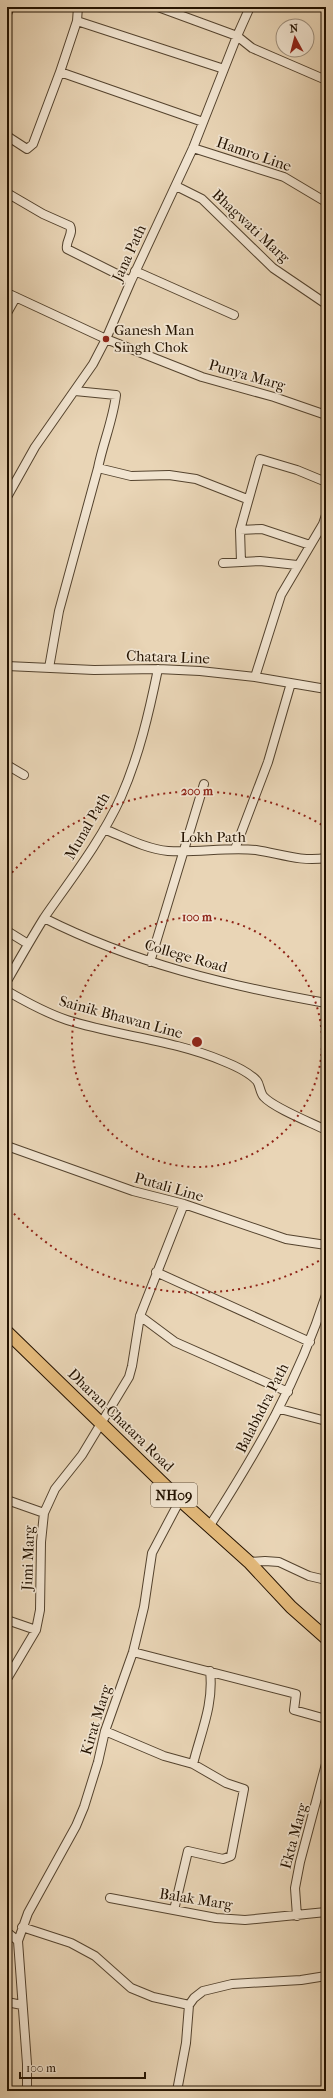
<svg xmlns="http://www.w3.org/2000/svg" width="333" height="2098" viewBox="0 0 333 2098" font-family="'IM FELL French Canon',serif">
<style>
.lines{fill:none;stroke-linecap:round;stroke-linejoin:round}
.street-casing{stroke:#54432e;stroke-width:10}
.primary-casing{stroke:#231200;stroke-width:14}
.street{stroke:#f1e4d0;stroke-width:8}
.primary{stroke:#e4ba7b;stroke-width:12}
.ring{fill:none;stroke:#8f2418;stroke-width:2;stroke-dasharray:2 4}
.poi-dot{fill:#8f2418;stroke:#f1e4d0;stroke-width:1.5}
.labels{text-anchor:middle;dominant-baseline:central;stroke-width:3.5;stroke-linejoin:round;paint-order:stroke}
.shield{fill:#f1e4d0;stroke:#61513e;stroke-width:1}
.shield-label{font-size:14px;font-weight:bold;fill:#231200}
.street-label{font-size:15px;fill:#231200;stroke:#f1e4d0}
.poi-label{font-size:15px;fill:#231200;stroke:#f1e4d0;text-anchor:start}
.centre{fill:#8f2418;stroke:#f1e4d0;stroke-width:2}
.ring-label{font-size:12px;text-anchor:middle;font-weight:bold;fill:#8f2418;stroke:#f1e4d0;stroke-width:3.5;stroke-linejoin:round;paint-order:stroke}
</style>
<rect width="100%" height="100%" fill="#e9d5b6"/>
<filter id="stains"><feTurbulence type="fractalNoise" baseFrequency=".005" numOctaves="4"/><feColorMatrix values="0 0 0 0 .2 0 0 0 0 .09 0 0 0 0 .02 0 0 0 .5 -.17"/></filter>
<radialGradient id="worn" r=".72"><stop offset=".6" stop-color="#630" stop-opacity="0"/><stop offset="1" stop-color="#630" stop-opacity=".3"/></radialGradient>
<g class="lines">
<g class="street-casing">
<path id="street" d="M158,7L237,36L252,48L326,80
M7,14L10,7
M77,21L78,7
M203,122L60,72L77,21L224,69
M7,136L27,149L33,144L60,72
M193,148L284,177L326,202
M176,186L202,199L273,268L326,304
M7,193L43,214L70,226C74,234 65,241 67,249L131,281
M135,271L234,315
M7,293L106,339L202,377L274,397L326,415
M7,313L16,297
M75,391L116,395C113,420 103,443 98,468
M7,497L35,447L93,364L106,339L131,281L193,148L237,36L250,7
M240,530L241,562
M310,545L262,529L240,530L260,459L297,470L326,482
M223,563L260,561L297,565
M7,666L94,670L158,669L200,671L255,677L326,689
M49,668L59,611L98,468L131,476L169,475L196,479L247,499
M255,677L281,595L323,524L326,515
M7,765L24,775
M104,829C124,837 146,849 168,851C197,853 227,847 256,850C281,854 301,862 326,858
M235,849L268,762L291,683
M44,918C133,963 229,986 326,1003
M7,931L28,944
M150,962L204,784
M7,981C19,960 31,939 44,918C71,879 101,841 121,797C139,756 149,713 158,669
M7,991C26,1002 46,1013 67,1020C118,1036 173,1040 223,1061C233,1065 249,1072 257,1081C260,1085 260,1093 264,1097C274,1108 312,1123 326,1130
M7,1146L133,1191L184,1204L286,1239L326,1245
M156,1272L310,1342
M140,1316L175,1342L288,1392
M280,1409L326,1421
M7,1500L44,1513
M209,1527C258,1450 298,1382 326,1295
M249,1562L265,1561L279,1562L309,1576L326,1580
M7,1620L36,1630
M133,1652L296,1694L294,1710L326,1719
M7,1679L36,1630L40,1610L41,1542L44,1513L55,1489L82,1455L129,1377L132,1366L140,1316L184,1204
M105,1731L164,1756L193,1764L226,1783L244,1789L231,1856L223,1859L188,1851L174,1910
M193,1764C201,1732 214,1704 210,1671
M110,1898L216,1918L245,1920L326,1912
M297,1916L295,1888L300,1862L326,1764
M22,1927L71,1943L95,1956L131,1988L153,1997L189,2005
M7,1932L18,1941L27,2064V2091
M18,1941L28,1913L76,1826L84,1807L98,1762L105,1731L133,1652L144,1607L152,1553L180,1500
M7,2002L22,2005
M177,2091L186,2043L189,2005L194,1998L203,1991L232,1984L301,1980L326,1976"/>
</g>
<g class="primary-casing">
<path id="primary" d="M7,1332L180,1500L249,1562L291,1607L326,1638"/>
</g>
<use href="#street" class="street"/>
<use href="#primary" class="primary"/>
</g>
<g class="ring">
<circle cx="197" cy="1042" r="125"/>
<path d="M324 1258A251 251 0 0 1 8 1207M8 877A251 251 0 0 1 324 826"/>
</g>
<circle class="poi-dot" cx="106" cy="339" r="4"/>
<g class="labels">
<rect class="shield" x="151" y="1483" width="46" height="24" rx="3"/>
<g class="shield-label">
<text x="174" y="1495">NH09</text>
</g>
<g class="street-label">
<text transform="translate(254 154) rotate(19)">Hamro Line</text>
<text transform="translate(251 226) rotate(43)">Bhagwati Marg</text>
<text transform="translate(129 253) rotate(-65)">Jana Path</text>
<text transform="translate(247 375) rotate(16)">Punya Marg</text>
<text transform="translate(168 657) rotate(2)">Chatara Line</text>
<text transform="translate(87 826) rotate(-60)">Munal Path</text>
<text x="213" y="837">Lokh Path</text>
<text transform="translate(186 956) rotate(16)">College Road</text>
<text transform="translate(121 1017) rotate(15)">Sainik Bhawan Line</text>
<text transform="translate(169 1187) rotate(16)">Putali Line</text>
<text transform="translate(262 1408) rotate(-63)">Balabhdra Path</text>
<text transform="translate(121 1420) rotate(44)">Dharan-Chatara Road</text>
<text transform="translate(28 1558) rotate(-88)">Jimi Marg</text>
<text transform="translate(96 1720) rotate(-73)">Kirat Marg</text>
<text transform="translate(294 1836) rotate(-75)">Ekta Marg</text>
<text transform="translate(196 1899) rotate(9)">Balak Marg</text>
</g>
<g class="poi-label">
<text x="114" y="330">Ganesh Man<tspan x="114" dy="17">Singh Chok</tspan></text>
</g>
</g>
<circle cx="197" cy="1042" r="6" class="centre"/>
<g class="ring-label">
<text x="197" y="795">200 m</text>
<text x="197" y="921">100 m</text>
</g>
<rect width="333" height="2098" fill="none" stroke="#e9d5b6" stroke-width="24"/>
<rect x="8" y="8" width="317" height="2082" fill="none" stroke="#231200" stroke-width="2"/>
<rect x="12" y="12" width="309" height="2074" fill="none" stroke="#231200"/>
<g transform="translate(295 38) rotate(353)"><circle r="19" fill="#f1e4d0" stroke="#9f907d"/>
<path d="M0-3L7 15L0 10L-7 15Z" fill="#8f2418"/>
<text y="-6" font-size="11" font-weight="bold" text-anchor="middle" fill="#231200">N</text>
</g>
<path d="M20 2072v6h125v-6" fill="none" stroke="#231200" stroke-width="2"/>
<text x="26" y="2072" font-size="12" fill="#231200" stroke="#f1e4d0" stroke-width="3" paint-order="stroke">100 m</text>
<rect width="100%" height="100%" filter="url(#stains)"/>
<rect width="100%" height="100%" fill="url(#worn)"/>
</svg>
